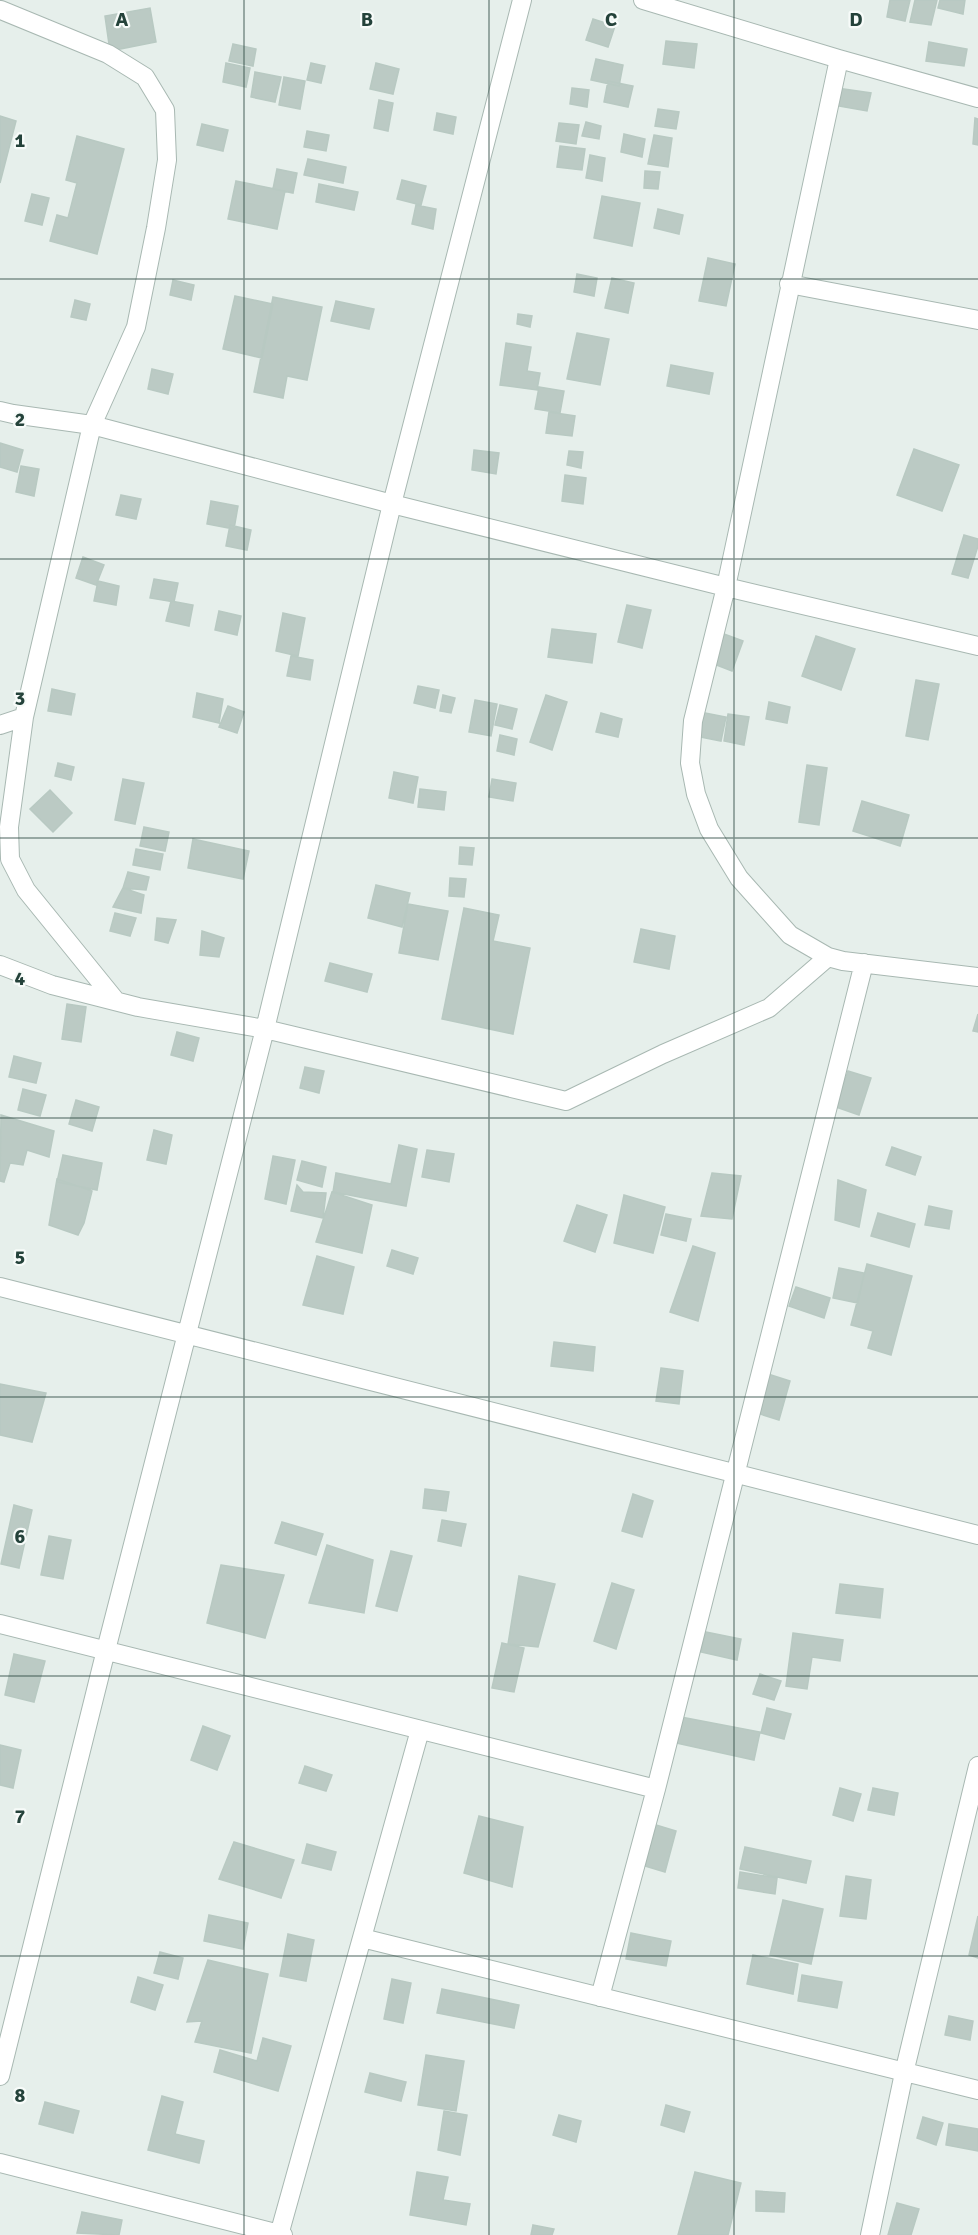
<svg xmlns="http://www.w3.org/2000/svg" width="978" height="2235" viewBox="0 0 978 2235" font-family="Signika,sans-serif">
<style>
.building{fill:#bbcac4;stroke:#b8c9c2;stroke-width:1.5}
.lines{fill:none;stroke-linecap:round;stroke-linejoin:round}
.minor-casing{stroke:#a8b8b2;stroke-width:20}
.minor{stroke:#fff;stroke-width:18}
.grid{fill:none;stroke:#24423a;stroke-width:1.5;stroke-opacity:0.55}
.grid-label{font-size:20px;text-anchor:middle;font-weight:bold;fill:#24423a;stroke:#f7fbf9;stroke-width:4.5;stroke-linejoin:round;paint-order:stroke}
</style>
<rect width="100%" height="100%" fill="#e6efeb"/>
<path class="building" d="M890,0H910L905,21L887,17Z
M915,0H937L931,25L910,22Z
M940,0H965L963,14L938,8Z
M150,8L156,42L110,51L105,16Z
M593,19L615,26L608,47L586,40Z
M666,41L697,44L694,68L663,64Z
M929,42L967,49L964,66L926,61Z
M233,44L256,49L253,66L229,61Z
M596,59L623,65L619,86L591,80Z
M226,63L250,68L246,87L223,82Z
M311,63L325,66L321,83L307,80Z
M376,63L399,69L393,94L370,89Z
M255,72L281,77L275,102L251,97Z
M284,77L305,81L300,109L279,105Z
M608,81L633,86L628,107L604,102Z
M830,87L871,93L867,111L827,104Z
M572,88L589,90L587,107L570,104Z
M379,100L393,103L388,131L374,128Z
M658,109L679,112L676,129L655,126Z
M437,113L456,117L453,134L434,130Z
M0,116L16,121L0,183Z
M975,118L978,119V145L973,144Z
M586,122L601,126L599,139L582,136Z
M559,123L579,125L576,144L556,141Z
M202,124L228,130L223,151L197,145Z
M307,131L329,135L326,151L304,147Z
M624,134L645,139L642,157L621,152Z
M654,135L672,138L668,167L648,164Z
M77,136L124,149L97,254L50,241L57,215L68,218L77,183L66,180Z
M560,146L585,149L582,170L557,167Z
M590,155L605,158L602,181L586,178Z
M308,159L346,167L343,183L304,175Z
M277,169L297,173L293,193L273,189Z
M645,171L660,172L658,189L644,188Z
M402,180L426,186L421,205L397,199Z
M236,181L285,191L277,229L228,219Z
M319,184L358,192L354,210L316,202Z
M32,194L49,198L42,225L25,221Z
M602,196L640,203L632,246L594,238Z
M416,205L436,209L433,229L412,224Z
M658,209L683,215L679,234L654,228Z
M708,258L735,264L726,306L699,301Z
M577,274L597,278L594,296L574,292Z
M612,278L634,283L628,313L605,308Z
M173,280L194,285L191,300L170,295Z
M235,296L273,304L262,358L223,349Z
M273,297L322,307L307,380L287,376L283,398L254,392Z
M75,300L90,304L86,320L71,317Z
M336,301L374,309L369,329L331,321Z
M518,314L532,316L530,327L517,324Z
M577,333L609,339L600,385L567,379Z
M506,343L531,347L527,371L540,373L537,390L500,385Z
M671,365L713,373L709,394L667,386Z
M152,369L173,374L168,394L148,389Z
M539,387L564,391L560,413L535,409Z
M549,412L575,416L572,436L546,433Z
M0,443L23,450L17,472L0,467Z
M914,449L959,465L942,511L897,495Z
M474,450L499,453L496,474L472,470Z
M569,451L583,452L581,468L567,465Z
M21,466L39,469L34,496L16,492Z
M565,475L586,478L583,504L562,501Z
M121,495L141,499L136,519L116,515Z
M211,501L238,506L234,529L207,524Z
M230,525L251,530L247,550L226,546Z
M964,535L978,539V546L968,578L952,574Z
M83,557L104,565L96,585L76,578Z
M154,579L178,583L174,602L150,598Z
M98,581L119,586L116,605L94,601Z
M171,601L193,605L189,626L166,621Z
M627,605L651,610L642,648L618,642Z
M219,611L241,616L237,635L215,630Z
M283,613L305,618L298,656L276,651Z
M552,629L596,634L592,663L548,657Z
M724,634L743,641L732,671L714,664Z
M816,636L855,649L841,690L802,676Z
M291,656L313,660L310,680L287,676Z
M916,680L939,684L928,740L906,736Z
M418,686L439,690L435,708L414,703Z
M52,689L75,694L71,715L48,711Z
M197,693L223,699L219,723L193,717Z
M443,695L455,698L451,713L440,711Z
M546,695L567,702L552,750L530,742Z
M475,700L497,704L491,736L469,732Z
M769,702L790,707L787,723L766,719Z
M500,705L517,709L512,729L495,725Z
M228,706L244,712L237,733L219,727Z
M700,712L726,717L721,741L695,736Z
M601,713L622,719L618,737L596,732Z
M728,714L749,717L744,745L724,741Z
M500,735L517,739L514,755L497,751Z
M58,763L74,767L71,780L55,776Z
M807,765L827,768L819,825L799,822Z
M394,772L418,777L413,803L389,798Z
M123,779L144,783L135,824L115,820Z
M492,779L516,783L513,801L489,797Z
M420,789L446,792L444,810L418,807Z
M50,790L72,813L53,832L30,809Z
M862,801L909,815L900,846L853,831Z
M144,827L169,832L165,851L140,846Z
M193,839L249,851L243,879L188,868Z
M460,847L474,848L472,865L459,864Z
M136,849L163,854L160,870L133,865Z
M128,872L149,877L146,890L123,888Z
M450,878L466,879L464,897L449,896Z
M376,885L410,893L402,927L368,918Z
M123,888L144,895L141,913L113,907Z
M408,904L448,911L438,960L399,953Z
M464,908L499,915L493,941L530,948L513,1034L442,1019Z
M115,913L136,918L130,936L110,931Z
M157,918L176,920L168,943L155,940Z
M641,929L675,936L669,969L634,962Z
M202,931L224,938L219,957L200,955Z
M330,963L372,974L367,992L325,981Z
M67,1004L86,1007L81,1042L62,1039Z
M978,1014V1032L973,1031Z
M177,1032L199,1038L193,1061L171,1055Z
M14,1056L41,1063L36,1083L9,1077Z
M305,1067L324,1071L319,1093L300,1088Z
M848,1071L871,1078L859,1115L836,1107Z
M23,1089L46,1095L40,1116L18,1110Z
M76,1100L99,1107L92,1131L69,1124Z
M1,1115L54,1131L49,1157L27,1150L23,1165L10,1163L4,1182L0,1181Z
M154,1130L172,1135L166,1164L147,1160Z
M399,1145L417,1149L406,1206L333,1192L336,1173L391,1184Z
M892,1147L921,1157L915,1175L886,1165Z
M427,1150L454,1154L449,1182L422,1177Z
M63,1155L102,1163L97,1190L57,1182Z
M273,1156L295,1160L286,1204L265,1199Z
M302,1161L326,1167L322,1187L297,1180Z
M712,1173L741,1176L732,1219L701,1216Z
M57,1179L92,1191L84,1223L78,1235L49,1225Z
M838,1180L866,1190L859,1227L835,1220Z
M297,1185L303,1192L326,1193L323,1218L291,1211Z
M332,1192L372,1205L362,1253L316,1242Z
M624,1195L665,1207L653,1253L614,1243Z
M577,1205L607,1215L595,1252L564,1241Z
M929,1206L952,1211L949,1229L925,1225Z
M878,1213L915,1224L909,1247L871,1236Z
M666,1214L691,1219L686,1241L661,1235Z
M693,1246L715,1253L698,1321L670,1312Z
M392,1250L418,1258L413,1274L387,1266Z
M317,1256L354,1267L343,1314L303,1305Z
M867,1264L912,1276L891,1355L868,1348L873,1331L851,1325Z
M839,1268L864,1273L858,1303L833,1298Z
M796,1287L830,1298L824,1318L789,1306Z
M554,1342L595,1347L593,1371L551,1366Z
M661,1368L683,1371L679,1404L656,1401Z
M768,1374L790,1381L779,1420L757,1413Z
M0,1384L46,1393L32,1442L0,1435Z
M425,1489L449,1492L446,1511L423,1508Z
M633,1494L653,1501L642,1537L622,1531Z
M14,1505L32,1510L19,1568L1,1564Z
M442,1520L466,1524L461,1546L438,1541Z
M282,1522L323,1534L316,1555L275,1543Z
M49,1536L71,1540L63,1579L41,1575Z
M327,1545L373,1560L364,1613L309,1603Z
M391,1551L412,1556L397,1611L376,1606Z
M221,1565L284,1575L265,1638L207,1623Z
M519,1576L555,1584L538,1647L508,1644Z
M612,1583L634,1590L616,1649L594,1641Z
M840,1584L883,1589L880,1618L836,1613Z
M706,1632L741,1639L737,1660L701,1652Z
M793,1633L843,1640L840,1661L812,1657L807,1689L786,1686Z
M502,1643L524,1648L514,1692L492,1688Z
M14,1654L45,1661L34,1702L5,1695Z
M760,1674L781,1681L774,1700L753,1694Z
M767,1708L791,1714L784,1739L761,1733Z
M681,1717L760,1732L754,1760L676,1743Z
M203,1726L230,1736L217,1770L191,1760Z
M0,1745L21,1750L13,1788L0,1785Z
M305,1766L332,1775L326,1791L299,1783Z
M840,1788L861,1794L853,1821L833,1815Z
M873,1788L898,1793L894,1815L868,1810Z
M479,1816L523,1827L512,1887L464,1873Z
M656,1825L676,1831L665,1872L645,1866Z
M234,1842L294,1860L281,1898L219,1879Z
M307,1844L336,1852L331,1870L302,1863Z
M745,1847L811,1861L806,1883L740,1869Z
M740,1872L777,1878L775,1894L738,1888Z
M846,1876L871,1880L866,1919L840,1916Z
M783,1900L823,1909L811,1964L770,1955Z
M209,1915L248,1923L243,1949L204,1941Z
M978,1916V1958L969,1955Z
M631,1933L671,1941L666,1966L626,1959Z
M288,1934L314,1940L306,1981L280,1976Z
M160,1952L183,1958L178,1979L154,1973Z
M753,1955L798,1964L793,1994L747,1984Z
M208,1960L268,1974L251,2053L195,2042L202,2021L187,2022Z
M802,1975L842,1982L837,2008L798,2001Z
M138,1977L163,1985L155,2010L131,2002Z
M392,1979L411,1983L403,2023L384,2019Z
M442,1989L519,2005L514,2028L437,2013Z
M949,2016L973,2021L970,2040L945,2035Z
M263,2038L291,2046L278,2091L214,2072L220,2050L257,2061Z
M426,2055L464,2061L456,2111L418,2105Z
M370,2073L406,2082L401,2101L365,2092Z
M162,2096L183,2102L175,2134L204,2141L199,2163L148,2150Z
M45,2102L79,2111L73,2133L39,2124Z
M666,2105L690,2112L684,2132L661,2125Z
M444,2111L467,2115L460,2155L438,2150Z
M559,2115L581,2121L576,2142L553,2135Z
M923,2117L943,2123L936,2145L917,2138Z
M949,2124L978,2129V2151L946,2145Z
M417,2172L448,2177L443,2200L470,2204L466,2225L410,2215Z
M695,2172L741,2183L728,2235H678Z
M756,2191L785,2193L784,2212L756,2211Z
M897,2203L919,2209L911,2235H888Z
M82,2212L122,2220L119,2235L77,2233Z
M533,2225L554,2229L552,2235H531Z"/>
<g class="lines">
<g class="minor-casing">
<path id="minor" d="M643,0L839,59L978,98
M1,10L108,54L145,77L165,110L167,160L156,228L136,327L92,425L24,717L9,827L10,859L26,890L116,1001
M839,59L726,587L693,721L690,763L696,794L709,829L739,878L790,935L828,957L843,961L978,977
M789,284L978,320
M0,411L13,414L92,425L392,504L726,587L978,646
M0,725L24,717
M0,965L52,985L138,1007L265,1029L566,1101L663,1054L769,1008L828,957
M0,1287L978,1535
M0,1624L656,1789
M362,1938L978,2090
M600,1997L656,1789L864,963
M0,2076L106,1650L265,1029L392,504L522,0
M0,2163L283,2235
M279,2235L420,1730
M870,2235L904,2073L978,1766"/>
</g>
<use href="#minor" class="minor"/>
</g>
<path class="grid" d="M244,0V2235M489,0V2235M734,0V2235M0,279H978M0,559H978M0,838H978M0,1118H978M0,1397H978M0,1676H978M0,1956H978"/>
<g class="grid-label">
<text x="122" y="26">A</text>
<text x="367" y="26">B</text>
<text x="611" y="26">C</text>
<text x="856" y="26">D</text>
<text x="20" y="147">1</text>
<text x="20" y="426">2</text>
<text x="20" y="705">3</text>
<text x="20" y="985">4</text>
<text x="20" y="1264">5</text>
<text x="20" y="1543">6</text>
<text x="20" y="1823">7</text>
<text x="20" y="2102">8</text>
</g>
</svg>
